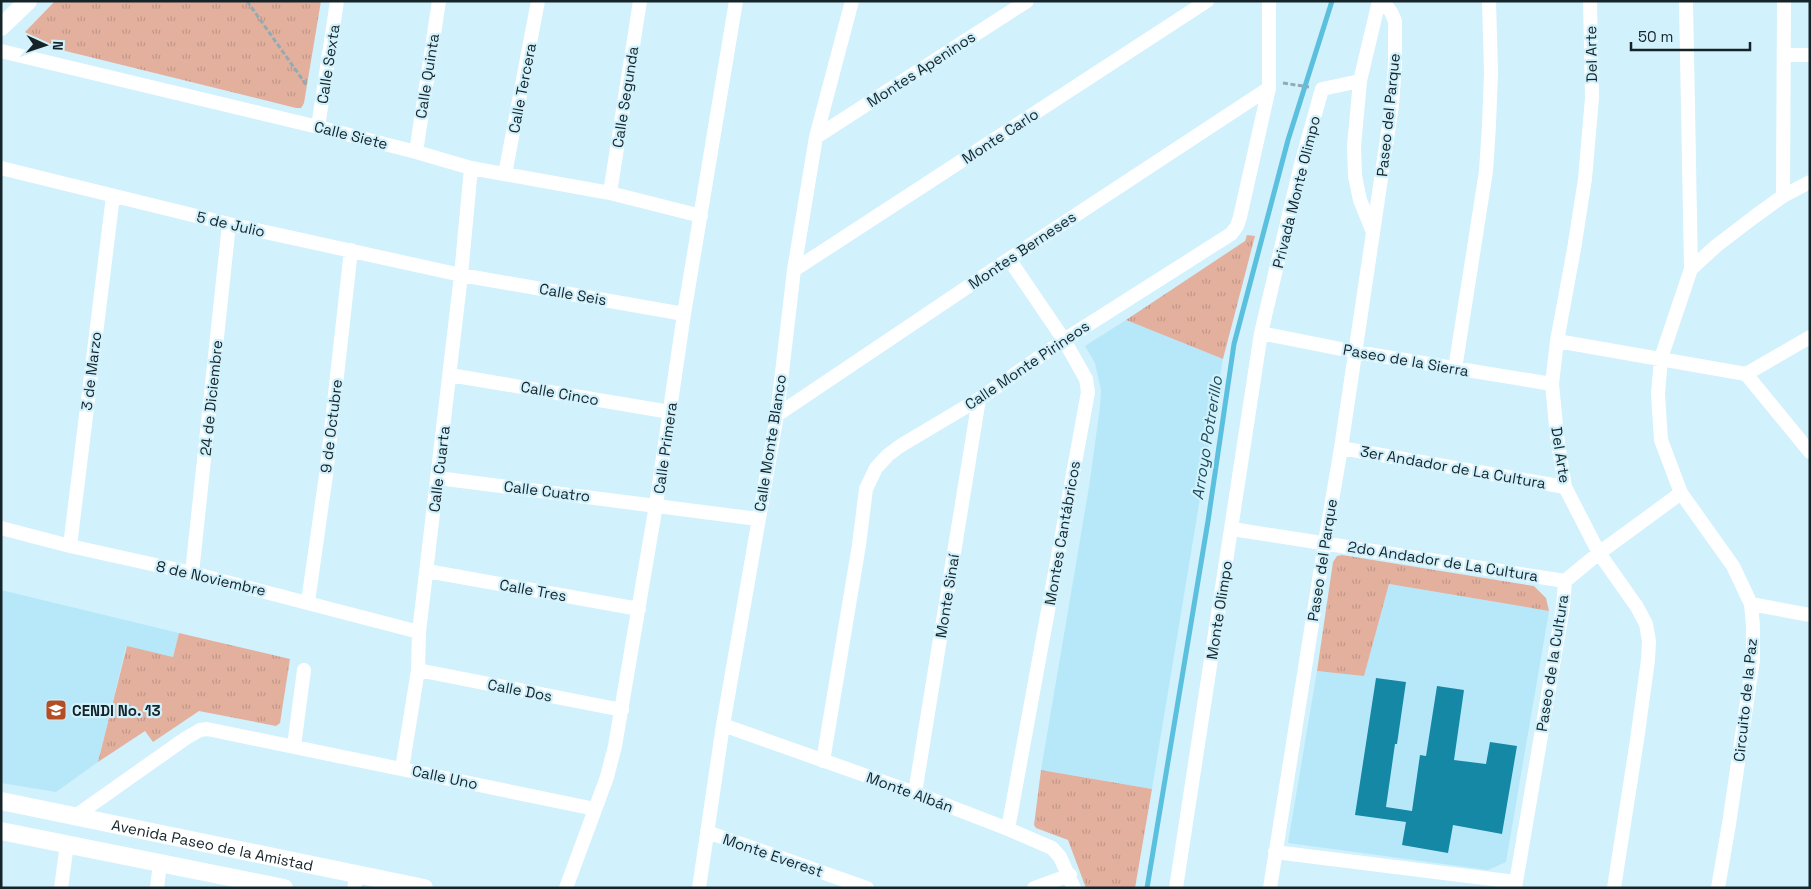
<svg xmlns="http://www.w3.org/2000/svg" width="1811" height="889" viewBox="0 0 1811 889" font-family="'Space Grotesk',sans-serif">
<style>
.built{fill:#b7e8fa}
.grass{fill:url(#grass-tufts)}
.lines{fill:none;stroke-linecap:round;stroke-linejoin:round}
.stream{stroke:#5bbfde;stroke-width:5}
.building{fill:#1588a6}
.path{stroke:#91abb4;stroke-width:3;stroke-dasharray:5 2.5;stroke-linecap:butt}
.minor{stroke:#fff;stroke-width:14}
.tertiary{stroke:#fff;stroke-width:18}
.labels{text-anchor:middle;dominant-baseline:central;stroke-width:4.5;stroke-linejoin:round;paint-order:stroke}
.street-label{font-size:15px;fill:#152429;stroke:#d1f1fc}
.poi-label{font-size:15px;font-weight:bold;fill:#152429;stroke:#d1f1fc;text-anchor:start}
.water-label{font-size:16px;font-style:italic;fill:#1f4b59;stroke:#d1f1fc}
</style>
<defs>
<pattern id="grass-tufts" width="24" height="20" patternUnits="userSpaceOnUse" patternTransform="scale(1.25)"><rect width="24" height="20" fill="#e3b09e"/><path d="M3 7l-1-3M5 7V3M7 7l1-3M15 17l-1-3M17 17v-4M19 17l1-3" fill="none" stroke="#c29788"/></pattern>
</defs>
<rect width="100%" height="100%" fill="#d1f1fc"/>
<path class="built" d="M1126,320L1223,359L1152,789L1041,770L1089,487L1100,407L1101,390L1095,363L1085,346Z
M1389,584L1549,611L1506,862L1488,870L1288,843L1317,671L1364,675Z
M1,590L179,633L173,657L126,647L98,762L56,792L1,783Z"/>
<path class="grass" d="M55,1H321L304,103L301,108H296L29,42L25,32Z
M1247,235L1255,236L1223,359L1126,320L1245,241Z
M1342,555L1534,586L1546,598L1549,611L1389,584L1364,676L1317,671L1333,562L1337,556Z
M179,633L290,659L280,723L276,726L199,711L153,742L145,731L98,762L127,646L173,657Z
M1041,770L1152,789L1135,888H1086L1068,840L1036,828L1034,825Z"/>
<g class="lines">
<path class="stream" d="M1147,888L1208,521L1234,344L1288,140L1332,1"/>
</g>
<path class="building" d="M1376,678L1406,682L1397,744H1395L1386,807L1412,811L1420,755L1426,756L1437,686L1464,690L1454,760L1486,764L1490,742L1517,746L1502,834L1453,825L1448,853L1402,845L1406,822L1355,815Z"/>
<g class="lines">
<path class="path" d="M247,1L307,86
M1283,83L1309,87"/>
<path class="minor" d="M1590,1L1592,98L1585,179L1574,249L1557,341L1552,384L1557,436L1565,487L1599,553L1637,607L1646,624L1649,641L1648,660L1637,740L1614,888
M1686,1L1691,269
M1,51L318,127L416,152L471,168L610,193L701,216
M1785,55H1810
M318,127L337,1
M816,137L1027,1
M416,152L439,1
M1,168L229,224L461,275L684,314
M505,174L538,1
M610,193L640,1
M1783,196L1784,1
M1373,232L1360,200L1355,176L1354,146L1360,81L1379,1
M794,270L1207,1
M1261,333L1356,352L1552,384
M1557,341L1746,374
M1455,369L1486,171L1489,125L1491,72L1489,1
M1746,374L1810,452
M1746,374L1810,337
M450,375L670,412
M777,415L1009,259L1269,88
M1341,448L1565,487
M438,478L758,519
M1,528L70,546L192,573L419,632
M1232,529L1565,581
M70,546L113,196
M427,571L639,609
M192,573L229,224
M308,602L326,475L351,250
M1751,604L1810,615
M418,670L622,710
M723,725L915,793L1008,829L1052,848L1060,857L1074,888
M294,746L304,670
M823,761L859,545L866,489L876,468L888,455L900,446L979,399L1064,340L1231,234L1237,226L1240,217L1269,88V1
M402,769L418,670L419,632L461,275L471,168
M915,793L979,399
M74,817L186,738L200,730L207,729L595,809
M1008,829L1088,392L1086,379L1064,340L1009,259
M707,832L867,888
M1275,852L1516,882
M61,888L67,844
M157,888L160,863
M354,888L357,875
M566,888L607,777L615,746L656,505L684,314L736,1
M699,888L723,725L777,415L794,270L816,137L852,1
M1034,888L1070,875
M1176,888L1261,333L1300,168L1322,89L1360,81
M1270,888L1325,542L1341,448L1392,105L1395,64V21L1391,12L1383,1
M1515,888L1563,607L1565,581L1599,553L1681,493
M1718,888L1729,824L1753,660V626L1751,604L1733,566L1681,493L1661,440L1658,394L1661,358L1691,269L1716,246L1754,217L1783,196L1810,182"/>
<g class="tertiary">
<path d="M1,27L28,1"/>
<path id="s1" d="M1,801L424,888"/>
<path d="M1,831L284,888"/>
</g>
</g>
<defs>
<g id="school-square" transform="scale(1.125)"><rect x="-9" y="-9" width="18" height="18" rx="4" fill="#b44d24" stroke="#d1f1fc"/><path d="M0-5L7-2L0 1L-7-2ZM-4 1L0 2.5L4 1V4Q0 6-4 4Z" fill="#fff"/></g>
</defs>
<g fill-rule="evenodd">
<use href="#school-square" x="56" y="710"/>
</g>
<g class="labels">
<g class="street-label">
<text transform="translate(1591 54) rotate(-91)">Del Arte</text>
<text transform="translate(328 64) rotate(-81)">Calle Sexta</text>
<text transform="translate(921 69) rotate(-33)">Montes Apeninos</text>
<text transform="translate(427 76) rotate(-81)">Calle Quinta</text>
<text transform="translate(522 88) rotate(-79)">Calle Tercera</text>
<text transform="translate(625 97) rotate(-81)">Calle Segunda</text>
<text transform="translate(1388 115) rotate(-84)">Paseo del Parque</text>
<text transform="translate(351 135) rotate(14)">Calle Siete</text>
<text transform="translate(1000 136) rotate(-33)">Monte Carlo</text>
<text transform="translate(1296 192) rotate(-76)">Privada Monte Olimpo</text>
<text transform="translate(231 224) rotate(13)">5 de Julio</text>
<text transform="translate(1022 250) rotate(-34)">Montes Berneses</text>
<text transform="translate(573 294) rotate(10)">Calle Seis</text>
<text transform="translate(1406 360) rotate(10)">Paseo de la Sierra</text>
<text transform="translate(1027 365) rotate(-34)">Calle Monte Pirineos</text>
<text transform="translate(91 371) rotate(-83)">3 de Marzo</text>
<text transform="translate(560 393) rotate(10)">Calle Cinco</text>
<text transform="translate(211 398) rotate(-84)">24 de Diciembre</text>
<text transform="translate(331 426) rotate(-83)">9 de Octubre</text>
<text transform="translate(770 443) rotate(-81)">Calle Monte Blanco</text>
<text transform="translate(665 448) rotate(-82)">Calle Primera</text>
<text transform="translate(1561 455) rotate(81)">Del Arte</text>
<text transform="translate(1453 467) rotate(10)">3er Andador de La Cultura</text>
<text transform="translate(439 469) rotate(-83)">Calle Cuarta</text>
<text transform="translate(547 491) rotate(7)">Calle Cuatro</text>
<text transform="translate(1062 533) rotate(-80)">Montes Cantábricos</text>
<text transform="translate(1322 560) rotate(-81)">Paseo del Parque</text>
<text transform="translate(1443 561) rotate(9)">2do Andador de La Cultura</text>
<text transform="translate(211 578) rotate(13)">8 de Noviembre</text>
<text transform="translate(533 590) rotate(10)">Calle Tres</text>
<text transform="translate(947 596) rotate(-81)">Monte Sinaí</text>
<text transform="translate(1219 610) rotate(-81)">Monte Olimpo</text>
<text transform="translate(1552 663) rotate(-81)">Paseo de la Cultura</text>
<text transform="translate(520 690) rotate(11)">Calle Dos</text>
<text transform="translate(1745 700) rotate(-84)">Circuito de la Paz</text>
<text transform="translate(445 777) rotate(12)">Calle Uno</text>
<text transform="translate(910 792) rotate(20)">Monte Albán</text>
<text stroke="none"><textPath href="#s1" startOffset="216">Avenida Paseo de la Amistad</textPath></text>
<text transform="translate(773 855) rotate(19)">Monte Everest</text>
</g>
<g class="poi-label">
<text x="72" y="710">CENDI No. 13</text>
</g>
<g class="water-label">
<text transform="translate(1207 438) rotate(-81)">Arroyo Potrerillo</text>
</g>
</g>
<rect width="1811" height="889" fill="none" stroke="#152429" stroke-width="5"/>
<g transform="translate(45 45) rotate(93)" stroke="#d1f1fc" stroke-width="4" paint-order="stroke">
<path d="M0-4L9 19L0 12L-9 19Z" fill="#152429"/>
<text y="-8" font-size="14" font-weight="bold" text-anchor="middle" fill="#152429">N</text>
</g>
<path d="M1631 42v8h119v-8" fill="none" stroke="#152429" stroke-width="2.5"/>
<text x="1638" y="42" font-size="15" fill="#152429" stroke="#d1f1fc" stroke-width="4" paint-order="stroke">50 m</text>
</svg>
